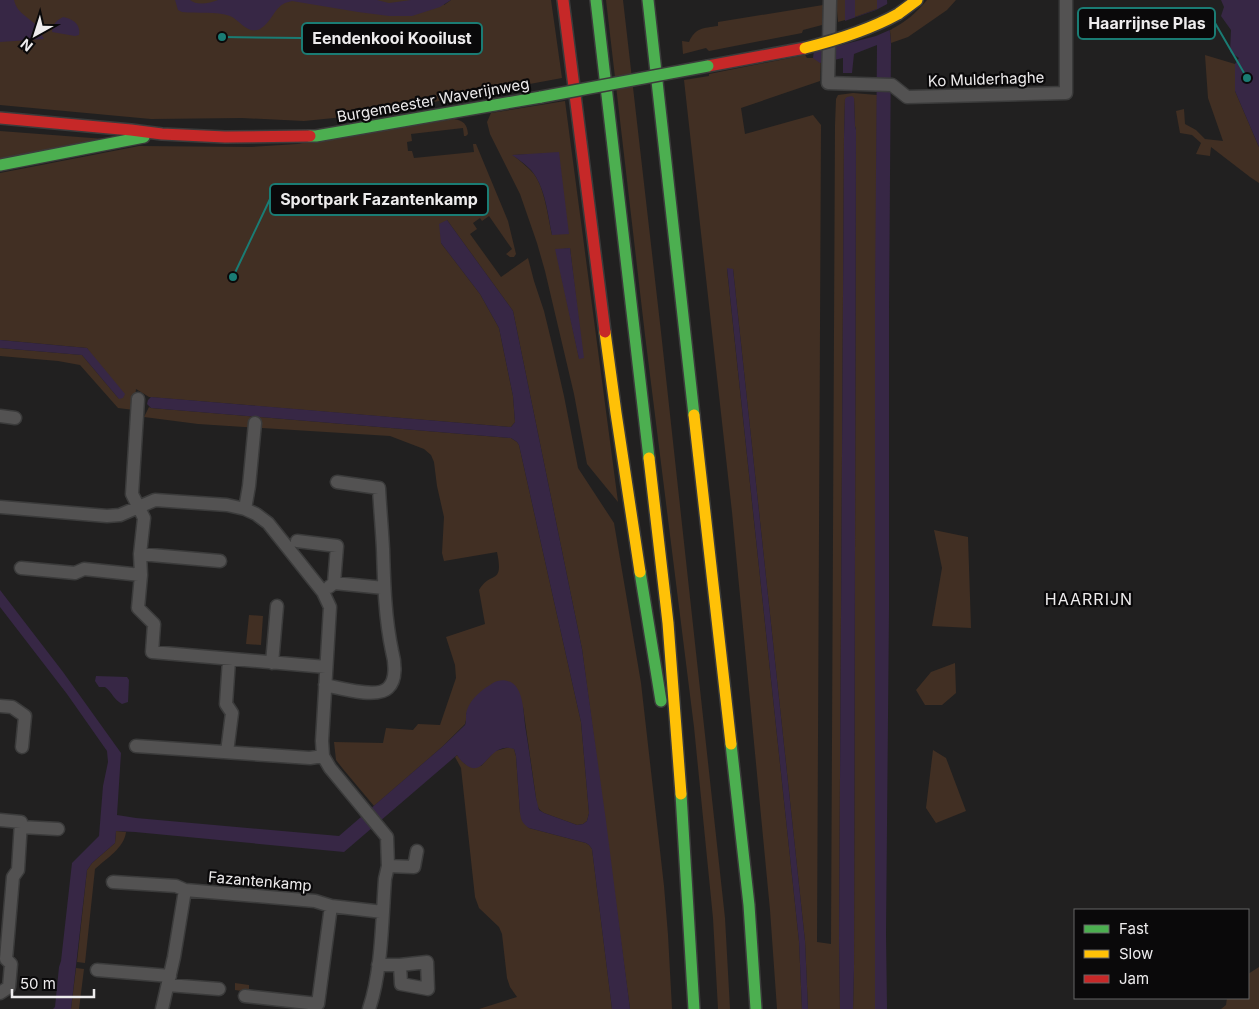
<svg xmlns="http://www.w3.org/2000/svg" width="1259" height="1009" viewBox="0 0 1259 1009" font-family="Inter,sans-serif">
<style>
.green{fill:#412f23;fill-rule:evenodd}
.water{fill:#372745}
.pier{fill:#212020}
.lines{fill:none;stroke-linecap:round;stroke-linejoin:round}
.street-casing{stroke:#3b3b3b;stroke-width:15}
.fast-casing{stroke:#3b3b3b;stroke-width:14}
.slow-casing{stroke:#3b3b3b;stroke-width:14}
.jam-casing{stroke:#3b3b3b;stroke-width:14}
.street{stroke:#535252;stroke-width:12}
.fast{stroke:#4caf50;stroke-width:11}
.slow{stroke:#ffc107;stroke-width:11}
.jam{stroke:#c62828;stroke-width:11}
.fast-bridge-casing{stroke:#3b3b3b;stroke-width:14;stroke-linecap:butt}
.slow-bridge-casing{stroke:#3b3b3b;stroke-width:14;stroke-linecap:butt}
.fast-bridge{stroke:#4caf50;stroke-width:11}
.slow-bridge{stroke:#ffc107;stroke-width:11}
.labels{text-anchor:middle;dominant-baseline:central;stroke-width:4.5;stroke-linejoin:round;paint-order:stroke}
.street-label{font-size:15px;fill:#eeeced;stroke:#0a090a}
.neighbourhood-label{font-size:16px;letter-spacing:1px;fill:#eeeced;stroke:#0a090a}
.leader{fill:none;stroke:#1a7c74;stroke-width:2}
.callout-dot{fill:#1a7c74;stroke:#0a090a;stroke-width:2}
.callout{fill:#0a090a;stroke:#1a7c74;stroke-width:2}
.callout-label{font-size:16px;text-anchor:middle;font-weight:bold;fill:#eeeced}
</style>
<rect width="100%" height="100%" fill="#212020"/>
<path class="green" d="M0,0H443L444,5L451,0H551L562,78L364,115L304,121L242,118L151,119L0,105Z
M606,0H623L661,332L725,918L730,1009H718L713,918L694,727L645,335Z
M836,0H845V20L838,22Z
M855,0H877V9L855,17Z
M927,0H956L947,10L908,37L891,43L890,30C907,21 915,14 927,0Z
M823,5L822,25L803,30L802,33L709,51L706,48L683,54L682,41L689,42C695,28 703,28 718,26V22Z
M805,55L807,58H821L820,81L741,108L745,134L813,115L821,125L817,942L831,944L835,125L836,99L838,95L853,93L877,95L875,420V1009H853L854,969L856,130L855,126L854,98L845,99L844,137L839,939L840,1009H808L805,941L733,269H727L799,941L802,1009H777L770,910L732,512L684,80L709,76V74Z
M1205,55L1235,64V91L1259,147V183L1250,177L1211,147L1210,156L1196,154L1201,143L1192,135L1180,133L1176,111L1184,109L1185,124L1196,130L1205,139L1223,141L1208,98Z
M565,101L618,502L587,464L574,394L545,271L537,243L520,194L490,134L487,122L491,113ZM559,153L552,235C548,217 545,189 534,174C528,167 520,161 513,155ZM570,248L583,358H579L556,250Z
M454,119C464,121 467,124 468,134L466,136H464L463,128L411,134L412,141L407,142L408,151H412L414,158L474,152L473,144H476L508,221L516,254L514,257H510L506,254L512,249L489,216L482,221L480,218L473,223L477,229L470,234L501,277L528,258L534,281L544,311L553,348L564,396L578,468L614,523L641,683L664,886L668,935L672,1009H630L582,649L513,311L447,220L441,231V243L480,294L499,328L513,396L515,422L511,427L149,397L136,389L134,410L118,408L80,365L58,361L0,356V348L82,355L119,399L87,348L0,340V173L139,146L251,147L297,144Z
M0,131L105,139L0,160Z
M149,407L151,408L511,438L517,442L519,445L581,722L589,813L587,821L583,824L577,825L544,813C537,809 537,805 536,798L523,707L466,713V720L465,724L442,747L374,806L343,769L336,760L334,742L383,743L386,728L413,730L418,724L440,725L456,678L455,665L446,637L485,624L479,590C491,570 504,586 497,552L444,561L442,553L444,517L437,486L434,462L431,455L424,449L390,436L198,424L144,417Z
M934,530L968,537L971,628L932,626L942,568Z
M249,615L263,616L261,645L246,644Z
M955,663L956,693L942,705H925L916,690L931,672Z
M510,747L514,749L516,756L520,813L529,828L586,843L589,845L592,849L612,1009H479L517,997L510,987L507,978L502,934L499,927L479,908L475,897L461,768L455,757L457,755C466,766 467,767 481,766L495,751Z
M933,750L946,758L966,811L936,823L926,808Z
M116,831L126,832C124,848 107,858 95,869L85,963L77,962L87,870L92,863L115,843Z
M1259,967V1009H1221L1226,1005L1227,998H1248V974Z
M76,968L84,969L79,1009H71Z
M235,983L249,985V992L235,990Z"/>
<path class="water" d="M0,0H14C17,14 31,18 39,28C41,31 42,36 44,39L0,42Z
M175,0H190C197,6 210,3 218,0H377L389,3L411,0H451L440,7L412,16H389L358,12L292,1C290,2 287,2 285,3C274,8 271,23 260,29C247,35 240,20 230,16C217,11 196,14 182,12L178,10Z
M845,0H855V17L877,9V0H887L891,44L889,309V610L886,934L887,1009H875V295L877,45L854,54L852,73H843V58L820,63L813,58L814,50L845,41Z
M1221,0H1259V147L1235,91V64L1239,58L1230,52L1231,30L1221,16L1224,7Z
M63,17C73,19 81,24 79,35L75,36L52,32C53,23 56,21 63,17Z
M852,96L854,98L855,126L856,130L854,969L853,1009H840L839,939L844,137L845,99L847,97Z
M559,152L569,234L552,235C548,216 546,194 536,177C531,168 521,161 512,155Z
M447,220L513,311L582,649L606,821L630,1009H612L592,849L589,845L586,843L529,828C522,823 521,820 520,813L516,756L514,749C488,740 485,781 465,764C462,762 459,758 457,755L344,852L135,832L116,831L115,843L92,863L87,870L71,1009H53L55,1007L59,967L61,961L72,863L99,836L103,786L108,762L107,751L67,694L0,607V590L63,672L121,753L117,815L136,818L339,836L442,747L465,725C467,719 465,715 467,710C471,698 483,689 493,683C501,678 512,680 517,688C523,696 524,715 525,725C529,749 532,773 536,798L539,810L544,813L577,825L583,824L587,821L589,813L581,722L519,445L517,442L511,438L151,408L147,404L148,400L151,397L511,427L515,422L513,396L499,328L480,294L441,243L439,224Z
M570,248L584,358L579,359L555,249Z
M727,268L733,269L805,941L808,1009H802L799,941Z
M0,340L87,348L125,394L123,398L119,399L82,355L0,348Z
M96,676L127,677L129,680L128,702L122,704C113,699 113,693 105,687H99L95,681Z"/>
<path class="pier" d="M889,3L892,29L876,36L811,53L843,40L842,22L876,10Z"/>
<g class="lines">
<g class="street-casing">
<path id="street" d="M830,0L828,83L892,85L907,97L1066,93V0
M138,399L132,494L144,518L140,554L141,575L138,608L154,624L152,652L326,667
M0,416L15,418
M0,507L107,516L120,515L155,500L227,505L245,509L256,514L268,523L323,592L330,607L322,741L323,756L330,768L387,837L388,866L385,879C382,919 382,971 369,1009
M245,509L249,486L255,423
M297,541L337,546L334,583
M140,554L220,561
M21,568L75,573L84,569L141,575
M329,587L334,583L384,588
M272,663L277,606
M325,685C340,688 377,699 388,688C397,680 395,662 392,651C385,618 384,583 383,549C382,529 380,508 379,488L337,482
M0,706L12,707L25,716L22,747
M136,746L310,758L323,756
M227,752L232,713L226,704L229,660
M0,820L21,822L18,870L13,877L6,959L11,964L9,987L0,993
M21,827L58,829
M388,866L414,867L417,851
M113,882L176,886L185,890L315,901L331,906L383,912
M378,965H400L427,962L428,989L401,984L400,965
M97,970L170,976
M168,985L219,989
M245,996L318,1004L331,906
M162,1009L174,957L185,890"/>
</g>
<g class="fast-casing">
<path id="fast" d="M596,0L649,458
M648,0L694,415
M310,136H316L541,97
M0,165L144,137
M640,572L661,701
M731,744L749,905L756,1009
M681,794L694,1009"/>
</g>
<g class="slow-casing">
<path id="slow" d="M898,14L917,0
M605,332L616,413L640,572
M694,415L731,744
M649,458L668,623L681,794"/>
</g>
<g class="jam-casing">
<path id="jam" d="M563,0L605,332
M708,66L805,48
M0,118L131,130L162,134L225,137L310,136"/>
</g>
<use href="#street" class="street"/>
<use href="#fast" class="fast"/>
<use href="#slow" class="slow"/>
<use href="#jam" class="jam"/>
<g class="fast-bridge-casing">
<path id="fast-bridge" d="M541,97L708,66"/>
</g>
<g class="slow-bridge-casing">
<path id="slow-bridge" d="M805,48C837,40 869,30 898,14"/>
</g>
<use href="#fast-bridge" class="fast-bridge"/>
<use href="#slow-bridge" class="slow-bridge"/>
</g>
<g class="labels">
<g class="street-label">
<text transform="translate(986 79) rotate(-2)">Ko Mulderhaghe</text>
<text transform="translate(433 100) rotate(-10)">Burgemeester Waverijnweg</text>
<text transform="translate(260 881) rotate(5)">Fazantenkamp</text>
</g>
<g class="neighbourhood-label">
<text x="1089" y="599">HAARRIJN</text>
</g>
</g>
<path class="leader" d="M1247 78L1215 23M222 37L302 38M233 277L270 199"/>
<g class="callout-dot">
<circle cx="1247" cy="78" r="5"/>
<circle cx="222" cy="37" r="5"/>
<circle cx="233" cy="277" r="5"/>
</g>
<g class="callout">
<rect x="1078" y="8" width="137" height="31" rx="5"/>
<rect x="302" y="23" width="180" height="31" rx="5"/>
<rect x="270" y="184" width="218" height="31" rx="5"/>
</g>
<g class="callout-label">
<text x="1147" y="29">Haarrijnse Plas</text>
<text x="392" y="44">Eendenkooi Kooilust</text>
<text x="379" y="205">Sportpark Fazantenkamp</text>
</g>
<rect x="1074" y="909" width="175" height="90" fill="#0a090a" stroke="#656465"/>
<rect x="1084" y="925" width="25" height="8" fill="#4caf50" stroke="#656465"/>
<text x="1119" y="934" font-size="15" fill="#eeeced">Fast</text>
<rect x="1084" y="950" width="25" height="8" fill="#ffc107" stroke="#656465"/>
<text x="1119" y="959" font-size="15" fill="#eeeced">Slow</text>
<rect x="1084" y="975" width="25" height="8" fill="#c62828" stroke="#656465"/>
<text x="1119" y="984" font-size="15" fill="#eeeced">Jam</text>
<g transform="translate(35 35) rotate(219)" stroke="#0a090a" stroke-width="4" paint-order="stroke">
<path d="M0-4L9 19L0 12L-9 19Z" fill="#eeeced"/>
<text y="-8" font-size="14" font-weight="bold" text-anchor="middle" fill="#eeeced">N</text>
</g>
<path d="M12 989v8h82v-8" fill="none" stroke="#eeeced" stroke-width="2.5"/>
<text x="20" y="989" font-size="15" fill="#eeeced" stroke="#0a090a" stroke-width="4" paint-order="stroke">50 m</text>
</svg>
